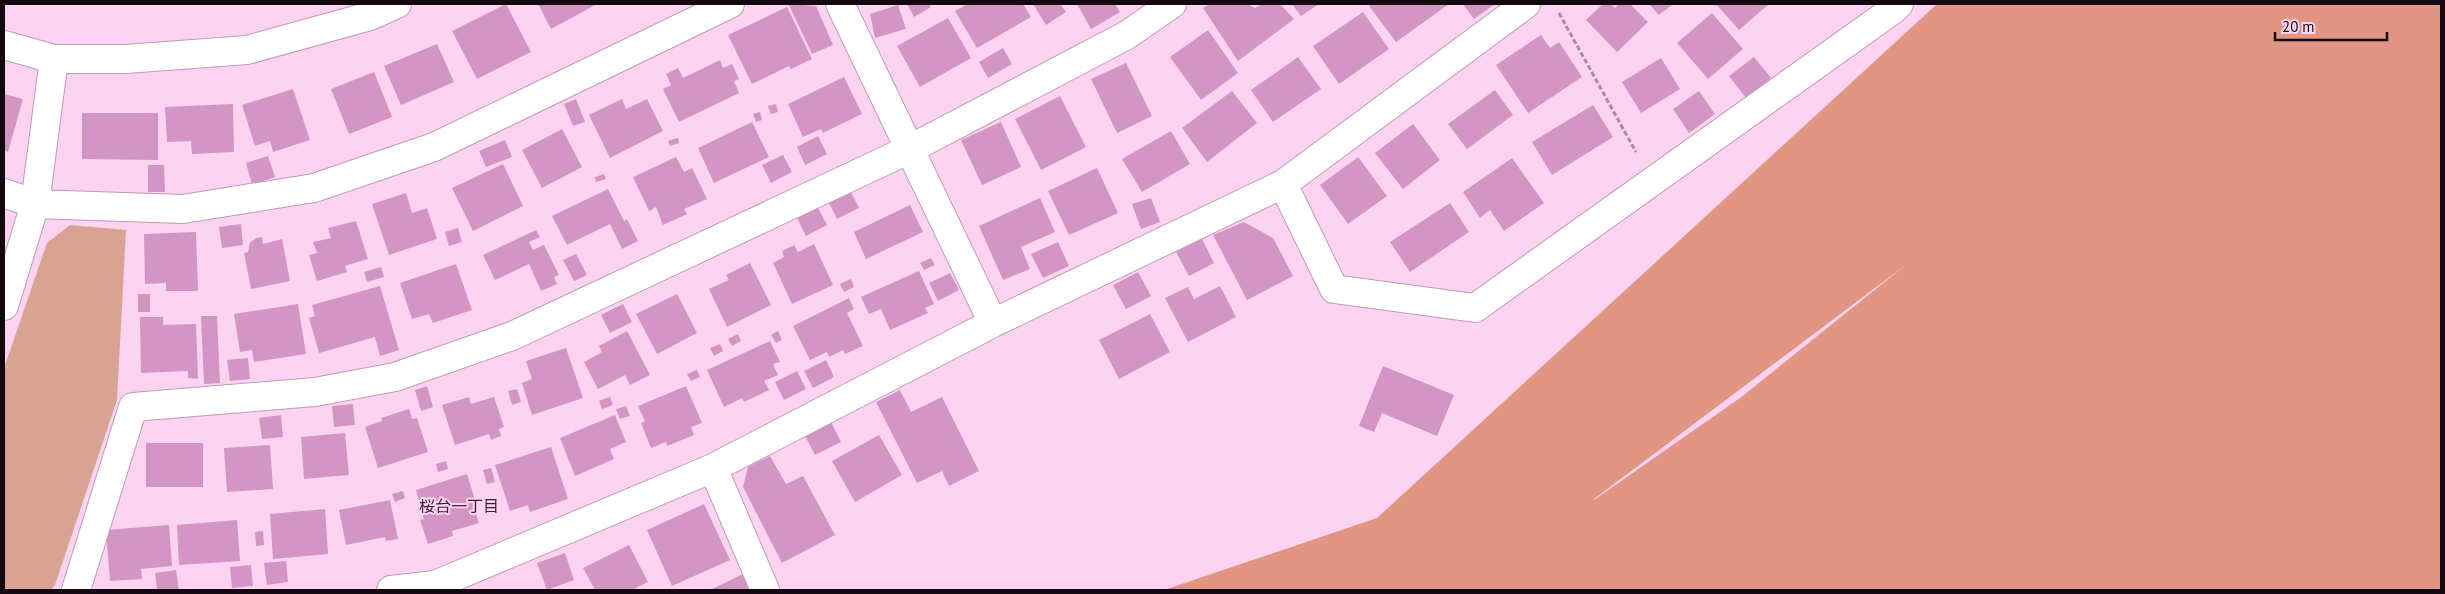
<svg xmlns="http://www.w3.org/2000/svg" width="2445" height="594" viewBox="0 0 2445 594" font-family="'PT Sans','Noto Sans JP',sans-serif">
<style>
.green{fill:#d9a394}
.forest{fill:#e09682;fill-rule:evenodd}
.building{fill:#d395c3}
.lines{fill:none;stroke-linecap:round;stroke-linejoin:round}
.minor-casing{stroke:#c09ab6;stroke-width:30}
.path{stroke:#ab8da3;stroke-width:3;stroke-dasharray:5 2.5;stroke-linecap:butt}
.minor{stroke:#fff;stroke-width:28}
.labels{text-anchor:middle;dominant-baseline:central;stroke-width:4;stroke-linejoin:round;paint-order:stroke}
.neighbourhood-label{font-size:16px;fill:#3c1e35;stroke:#fcd4f1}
</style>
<rect width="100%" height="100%" fill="#fcd4f1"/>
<path class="green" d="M70,225L126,230L117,400L55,585L51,590H4V368L47,243Z"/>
<path class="forest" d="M1937,4H2441V590H1164L1377,518ZM1907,264L1740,398L1594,500V499Z"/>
<path class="building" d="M506,4L531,52L477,79L452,31Z
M538,4H597L551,29Z
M791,4L816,6L833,45L812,54L789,5Z
M907,4H929L931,7L914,17Z
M968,4H1023L1031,17L977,48L955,11Z
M1033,4H1060L1066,12L1046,25Z
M1077,4H1115L1120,12L1091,29Z
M1210,4H1247L1255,8L1262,4H1280L1294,19L1238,61L1203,8Z
M1292,4H1319L1301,16Z
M1372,4H1449L1396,42L1369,6Z
M1463,4H1495L1474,19Z
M1603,4H1611L1615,8L1619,4H1630L1648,22L1617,52L1586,20Z
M1649,4H1673L1659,15Z
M1716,4H1769L1739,30Z
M898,5L906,29L875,38L870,14Z
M787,7L812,59L791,69L789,66L752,84L728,35Z
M1363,12L1389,49L1339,84L1313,46Z
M1712,13L1743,49L1708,79L1677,43Z
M948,18L971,58L920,87L897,46Z
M1208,30L1238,73L1201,100L1170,57Z
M1541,35L1550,48L1559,42L1582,77L1528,113L1496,65Z
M437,44L454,82L401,105L384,66Z
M1003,48L1012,64L988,78L979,62Z
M1298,57L1321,89L1273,122L1251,90Z
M1754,57L1771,78L1746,98L1729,76Z
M1661,58L1680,89L1641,113L1622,82Z
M720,60L723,68L732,64L739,79L734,81L739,93L679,122L663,89L671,85L666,74L678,68L683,78Z
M1126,63L1152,116L1117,133L1091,79Z
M374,72L392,117L349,134L331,89Z
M844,77L862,114L823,133L821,129L803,137L788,104Z
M293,89L310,140L273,152L270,141L255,146L242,105Z
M1495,90L1513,115L1467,149L1448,124Z
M1232,91L1257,123L1207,162L1182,128Z
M1699,91L1715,114L1689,133L1673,109Z
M4,94L23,99L8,152L4,150Z
M1060,96L1086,147L1041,170L1015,119Z
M576,99L585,122L573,126L564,104Z
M622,99L626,109L647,99L663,131L610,158L589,115Z
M233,104L234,152L192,154L191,141L167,142L165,107Z
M776,104L778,112L771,114L768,106Z
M1593,105L1613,137L1552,175L1532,142Z
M760,112L762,120L756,122L753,114Z
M82,113H158V160L82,159Z
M752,122L769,157L714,183L698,148Z
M1001,122L1021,167L982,185L961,140Z
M1413,124L1440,160L1403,189L1375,153Z
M562,129L582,167L542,188L522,150Z
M1171,131L1190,164L1142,192L1122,159Z
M818,136L827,154L805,165L797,147Z
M678,138L679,143L670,146L668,141Z
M505,140L512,157L486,167L479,151Z
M783,155L792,172L771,183L762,165Z
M268,156L275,177L252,185L246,163Z
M676,157L684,172L692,168L707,199L684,209L687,214L663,225L656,207L649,211L633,177Z
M1358,157L1387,196L1348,224L1320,185Z
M1512,158L1544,203L1504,231L1490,210L1480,218L1463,192Z
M503,164L523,206L473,231L452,188Z
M148,165H164L165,192H148Z
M1097,168L1118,213L1069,235L1048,191Z
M604,174L606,179L596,182L595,177Z
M608,189L624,221L627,219L638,241L622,249L610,224L567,245L552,216Z
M850,190L859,208L837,219L828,201Z
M406,193L412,213L427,208L437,239L389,255L372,204Z
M1040,198L1055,232L1021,247L1030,269L1003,280L979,226Z
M1151,198L1160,222L1141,229L1132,204Z
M1450,203L1469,232L1410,272L1390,242Z
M910,205L923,232L866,259L854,232Z
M818,208L827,225L806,236L797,218Z
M356,221L368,259L345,266L347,272L317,281L309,255L317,253L313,242L331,238L328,228Z
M1244,222L1273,238L1293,276L1247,300L1213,235Z
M241,224L243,245L222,248L219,227Z
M458,228L462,242L449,246L445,232Z
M536,230L540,237L529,242L533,250L544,245L559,275L554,277L557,284L541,291L529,264L495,280L483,255Z
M196,232L198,291H166V283L145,284L144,234Z
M262,237L263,244L282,239L290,281L251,289L244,253L248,252L250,243L256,238Z
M1202,239L1214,263L1189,276L1176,252Z
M1058,242L1069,266L1043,278L1031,254Z
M814,244L833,285L792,304L773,263L784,257L782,251L794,245L798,252Z
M576,254L587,275L574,281L563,260Z
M931,258L935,265L924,270L920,263Z
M750,263L771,305L727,327L709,289L729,280L726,275Z
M456,264L472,310L433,323L429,314L412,319L400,283Z
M381,267L384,277L367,282L364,272Z
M919,271L934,304L925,308L928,313L890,330L881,309L869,314L861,297Z
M1138,272L1151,296L1126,309L1113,285Z
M950,273L959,290L938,301L929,283Z
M851,279L854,287L844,292L840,284Z
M380,286L399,350L380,356L375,337L319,353L309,318L315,316L312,305Z
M1220,286L1236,317L1188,342L1165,298L1188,287L1194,299Z
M138,294H150V312H138Z
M677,294L697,333L657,354L636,314Z
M849,298L854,309L847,313L863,346L845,354L843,350L829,357L827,352L810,360L793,326Z
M298,304L306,354L254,362L252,350L240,352L234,314Z
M623,304L632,322L610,333L601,315Z
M1150,314L1170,352L1119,379L1099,340Z
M201,316H217L220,383L204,384Z
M140,317H163V325L196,324L198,379L188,378V371L141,373Z
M627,331L650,375L630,385L625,375L598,389L584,362L602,352L599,346Z
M778,331L782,340L776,343L771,335Z
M738,334L741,341L732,346L728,339Z
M770,341L780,362L773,364L778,375L764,381L769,390L744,402L742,398L724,407L707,370Z
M720,344L723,351L714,356L710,348Z
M566,348L583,398L532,415L522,383L532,379L526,361Z
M248,358L250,379L230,381L227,360Z
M826,360L834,377L813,388L804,371Z
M1383,366L1454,395L1437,436L1382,413L1374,432L1359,426Z
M697,370L700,377L691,381L687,374Z
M797,371L806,389L784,400L775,382Z
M427,386L433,407L421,411L415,390Z
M686,386L702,423L691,427L694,435L667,446L666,442L651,448L641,423L645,421L638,406Z
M517,389L521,402L512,405L508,391Z
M900,390L911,412L942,397L979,471L949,486L942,471L917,483L876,402Z
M469,397L471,404L494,397L504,427L499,429L501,436L491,440L489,434L455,445L442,405Z
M610,397L613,405L602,409L599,401Z
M353,404L355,425L334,427L332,406Z
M626,406L630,416L620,419L616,409Z
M409,409L412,419L417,418L428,452L378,468L365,427L382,421L381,418Z
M281,415L283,437L262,439L259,418Z
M615,415L626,442L610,449L614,459L575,476L560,438Z
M831,422L841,442L815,455L805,436Z
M345,433L349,475L304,479L301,437Z
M879,435L902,475L855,502L832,461Z
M146,443H203V487H146Z
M270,445L273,489L227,492L224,448Z
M551,447L568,499L530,512L528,505L510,511L495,465Z
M770,456L786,484L803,476L835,535L782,563L743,487L748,467Z
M446,461L448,469L438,472L436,464Z
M491,468L495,482L487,484L483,470Z
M467,474L478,510L475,511L479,523L452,531L453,536L428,544L420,520L424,519L416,490Z
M403,491L405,498L395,502L392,494Z
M390,500L398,539L386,541L385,537L346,545L339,510Z
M704,504L730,560L672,586L647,530Z
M325,509L328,554L273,559L270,514Z
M237,520L240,561L179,565L177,525Z
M169,525L172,566L141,569L142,579L110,581L106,530Z
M263,531L264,545L256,546L255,532Z
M629,545L648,582L632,590H595L583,568Z
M565,553L574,580L547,590L537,563Z
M286,561L288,582L267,585L264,563Z
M251,565L253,586L232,588L230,567Z
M176,570L179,590H157L155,573Z
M743,574L752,590H710Z"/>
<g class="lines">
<g class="minor-casing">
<path id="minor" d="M840,4L993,323
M4,45L54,59H126L247,50L370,16L397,4
M1283,184L1334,289L1475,308L1894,9L1899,4
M4,193L35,204L183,209L314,188L434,147L730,4
M4,306L35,204L54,59
M713,468L765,590
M76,590L133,407L315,392L395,377L512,336L910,149L1127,35L1172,4
M391,590L435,585L713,468L993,323L1283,184L1526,4"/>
</g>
<path class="path" d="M1559,13L1636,152"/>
<use href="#minor" class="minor"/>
</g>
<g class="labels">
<g class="neighbourhood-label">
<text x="459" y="506">桜台一丁目</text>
</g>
</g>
<rect width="2445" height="594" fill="none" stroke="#130710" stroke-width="10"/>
<path d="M2275 32v8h112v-8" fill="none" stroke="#130710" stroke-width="2.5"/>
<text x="2282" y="32" font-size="15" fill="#130710" stroke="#fcd4f1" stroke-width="4" paint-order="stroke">20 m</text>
</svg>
